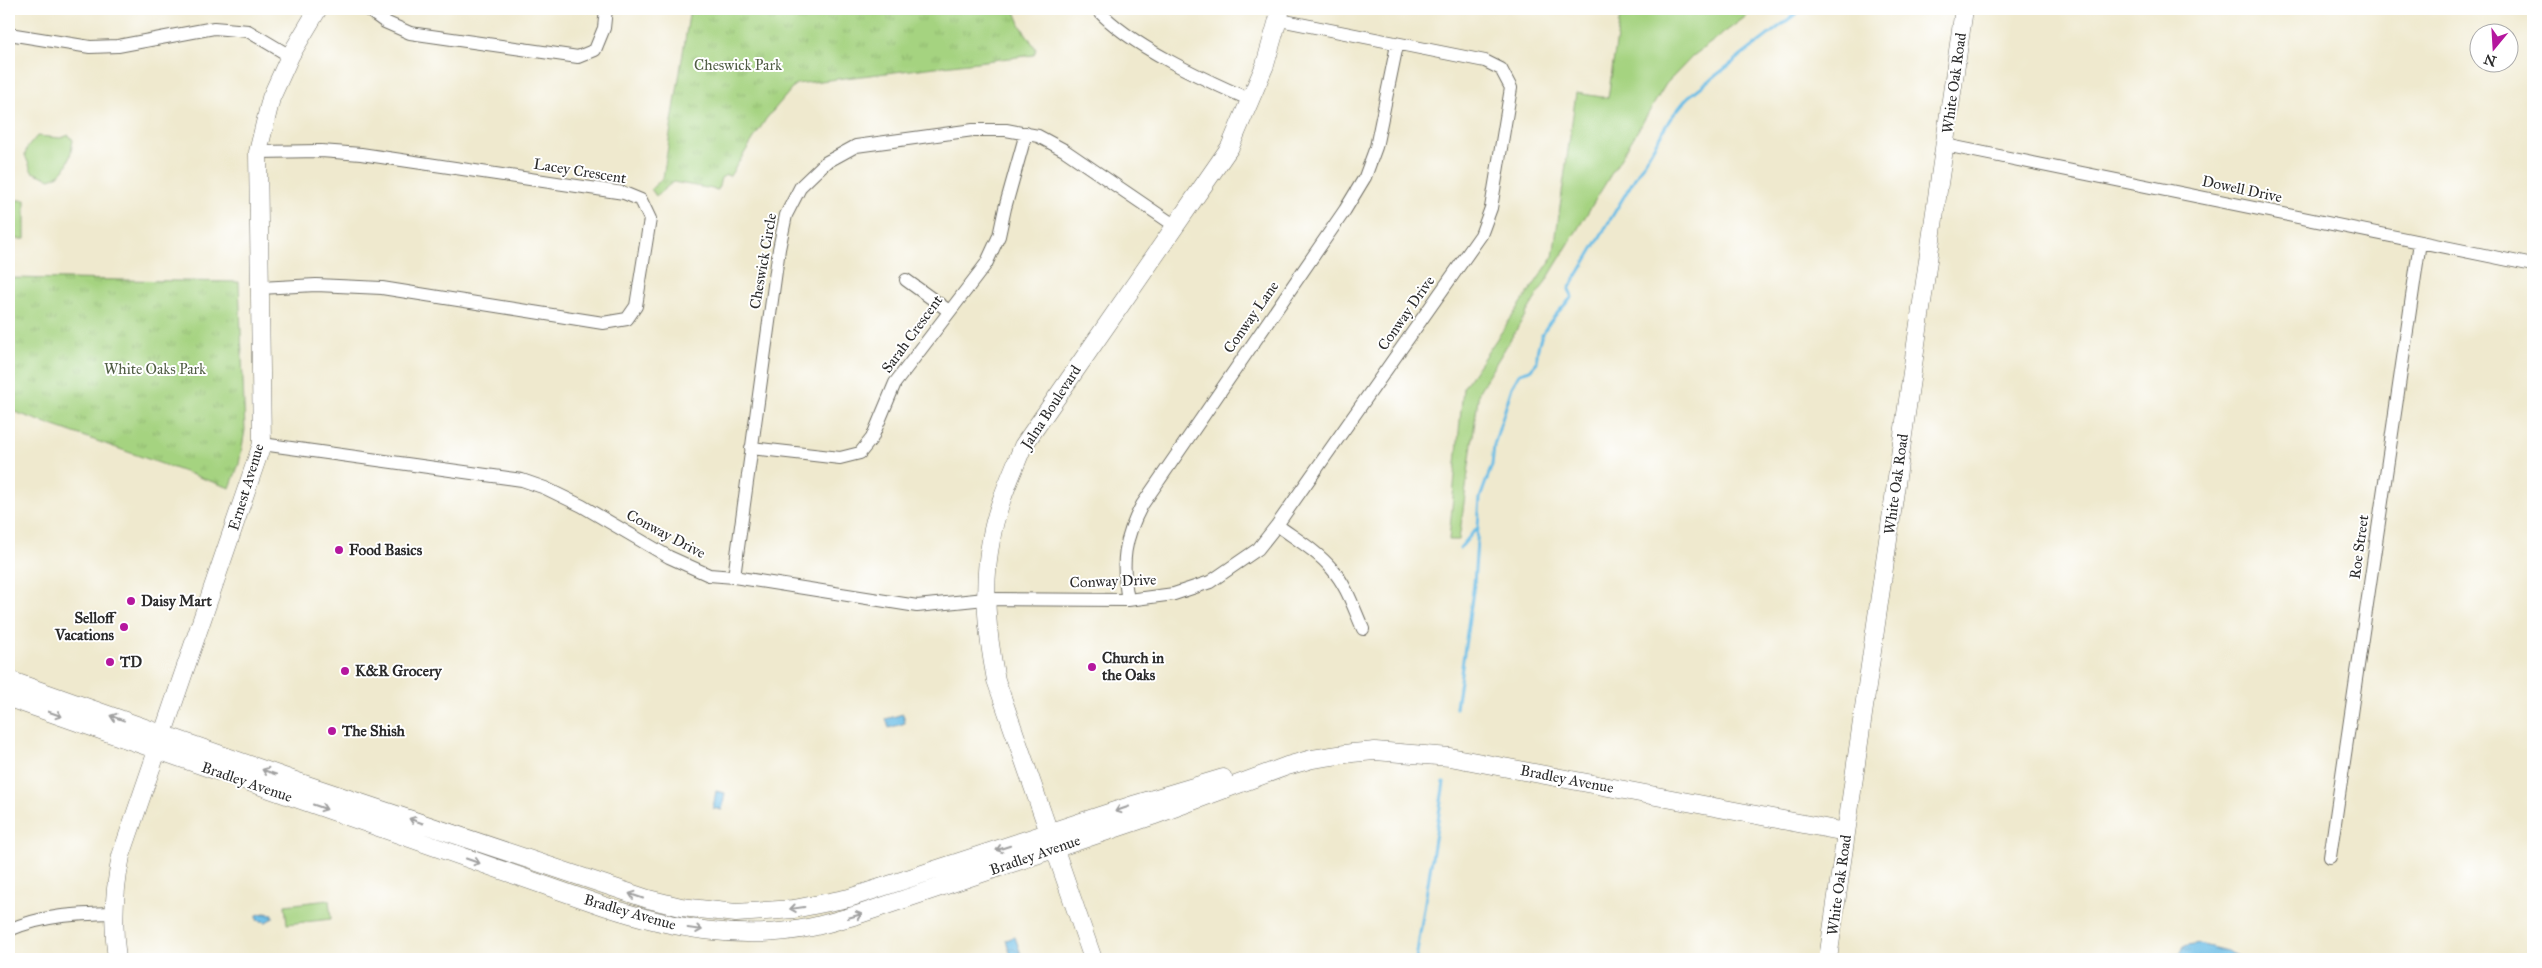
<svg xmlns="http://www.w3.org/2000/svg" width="2542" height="968" viewBox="0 0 2542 968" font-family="'IM FELL Great Primer',serif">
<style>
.grass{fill:#a5d380;stroke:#687f56}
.park{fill:url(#park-tufts);stroke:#687f56}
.water{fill:url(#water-ripples);stroke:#4b7488}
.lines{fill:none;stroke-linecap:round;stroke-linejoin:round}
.stream{stroke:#6bbde6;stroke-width:3}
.street-casing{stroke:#706e64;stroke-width:14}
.secondary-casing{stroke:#706e64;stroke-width:19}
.street{stroke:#fff;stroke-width:12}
.secondary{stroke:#fff;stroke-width:18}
.oneway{stroke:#a0a0a0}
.poi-dot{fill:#b5179e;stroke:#fff;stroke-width:2}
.labels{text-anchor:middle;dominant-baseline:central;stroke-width:4;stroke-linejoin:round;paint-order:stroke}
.park-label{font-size:15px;fill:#505d44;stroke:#fff}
.street-label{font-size:15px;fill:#2b2b2b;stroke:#fff}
.poi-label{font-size:15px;font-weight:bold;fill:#2b2b2b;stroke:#fff;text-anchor:start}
</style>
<defs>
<pattern id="park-tufts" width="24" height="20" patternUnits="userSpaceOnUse" patternTransform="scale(1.25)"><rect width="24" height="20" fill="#a5d380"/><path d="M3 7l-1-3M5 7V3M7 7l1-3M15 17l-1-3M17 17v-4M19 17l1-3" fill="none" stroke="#8eb56f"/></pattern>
<pattern id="water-ripples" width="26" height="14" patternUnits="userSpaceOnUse" patternTransform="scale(1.25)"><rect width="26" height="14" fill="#6bbde6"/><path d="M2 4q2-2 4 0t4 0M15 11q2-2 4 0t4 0" fill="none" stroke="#589abb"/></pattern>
</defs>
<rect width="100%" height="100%" fill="#fff"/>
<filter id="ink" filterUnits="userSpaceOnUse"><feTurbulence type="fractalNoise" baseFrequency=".02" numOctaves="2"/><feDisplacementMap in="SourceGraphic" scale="10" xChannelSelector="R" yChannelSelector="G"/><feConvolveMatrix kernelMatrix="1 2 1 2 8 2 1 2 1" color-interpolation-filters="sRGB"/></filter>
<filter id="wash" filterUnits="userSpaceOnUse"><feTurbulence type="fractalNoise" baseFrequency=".0096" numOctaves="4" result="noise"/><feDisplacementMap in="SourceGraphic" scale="20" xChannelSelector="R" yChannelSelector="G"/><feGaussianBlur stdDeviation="1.12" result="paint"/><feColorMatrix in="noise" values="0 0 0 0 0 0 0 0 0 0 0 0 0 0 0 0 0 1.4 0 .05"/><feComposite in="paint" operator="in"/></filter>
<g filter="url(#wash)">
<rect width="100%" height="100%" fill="#efe9ce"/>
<path class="grass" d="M1621,9H1756L1693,56L1666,84L1479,391L1459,540H1449L1463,388L1553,257L1576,93L1608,98Z
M69,135L73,140C70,157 69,173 50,179L32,172L25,155L27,148L37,136L61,138Z
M9,200H25V239H9Z
M329,900L331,919L287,924L285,905Z"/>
<path class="park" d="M690,9H1014L1021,26L1036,49L1034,55L796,84L766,119L730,176L726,175L721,178L718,190L673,182L656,196L651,189L663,178Z
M9,278L239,282L245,430L239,464L230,488L9,410Z"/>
<path class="water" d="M903,714L905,723L889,728L886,719Z
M716,791L725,793L722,810L713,808Z
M264,913L273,914V918L266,922L257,920V915Z
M1015,937L1022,957L1012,959L1006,940Z
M2199,944L2227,951L2244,959H2177L2183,947Z"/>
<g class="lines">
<path class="stream" d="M1460,548L1476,529
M1456,708L1474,584L1480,498L1492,465L1494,445L1512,387L1520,373L1530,370L1537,362C1535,334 1554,316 1572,297L1569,289L1670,119L1688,97L1802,9
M1416,959L1444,782"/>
</g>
</g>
<g filter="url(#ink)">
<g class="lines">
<g class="street-casing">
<path id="street" d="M367,9L385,22L410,33L578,57L595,50L604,28L606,9
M1097,9C1130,46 1205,80 1251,100
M9,34L90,47L118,46L214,28L248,31L290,56
M1945,145L2533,265
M258,152L321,151L361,154L624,193L641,200L650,219L636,306L627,319L603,323L382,288L316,285L260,288
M906,280L949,311
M262,444L522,480L545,488L582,506L669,557L709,575L734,577L917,606L985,599L1128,600L1174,594L1210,582L1258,549L1277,525L1481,235L1491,208L1511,88L1501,69L1485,61L1280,20
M751,448L840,458L860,453L872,438L895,383L986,264L999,236L1005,208L1026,133
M1277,525C1296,539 1317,551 1332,569C1347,586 1354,609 1363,629
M734,577L779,249L786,215L801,186L825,163L856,146L973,130H1006L1038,136L1064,150L1174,225
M1128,600C1121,562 1124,539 1142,505L1345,210L1365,177L1376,147L1397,45
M2330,857L2420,242
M9,930C43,915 77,914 114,913"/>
</g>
<g class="secondary-casing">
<path id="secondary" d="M9,680L301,783L648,899L681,907L736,913L794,909L849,898L1136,804L1223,778
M9,698L604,906C671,928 742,942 812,927C827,924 842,919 857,915L1152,816L1287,766L1312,759L1352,753L1375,751L1450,757L1846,832
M117,959C112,924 114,891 121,856L262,444L258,152L271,98L290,56L318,9
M1093,959L996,680C987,633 982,587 991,540C996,508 1011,476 1023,446L1230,147L1265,65L1281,9
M1828,959L1964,9"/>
</g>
<use href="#street" class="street"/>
<use href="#secondary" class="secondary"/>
</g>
<defs><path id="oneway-shaft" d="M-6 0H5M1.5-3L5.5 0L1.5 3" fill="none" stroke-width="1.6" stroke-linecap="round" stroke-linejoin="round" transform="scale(1.25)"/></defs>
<g class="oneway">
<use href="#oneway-shaft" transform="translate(55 714) rotate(19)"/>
<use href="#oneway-shaft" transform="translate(117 718) rotate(-160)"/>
<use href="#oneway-shaft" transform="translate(269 772) rotate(-161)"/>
<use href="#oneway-shaft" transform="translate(320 807) rotate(19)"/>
<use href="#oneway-shaft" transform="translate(1122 809) rotate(161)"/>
<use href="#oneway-shaft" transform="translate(416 821) rotate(-161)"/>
<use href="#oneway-shaft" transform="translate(1003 848) rotate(162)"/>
<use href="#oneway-shaft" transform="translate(473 861) rotate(19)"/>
<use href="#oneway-shaft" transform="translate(636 896) rotate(-161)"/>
<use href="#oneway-shaft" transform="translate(797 908) rotate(172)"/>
<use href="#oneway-shaft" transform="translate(855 916) rotate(-16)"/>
<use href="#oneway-shaft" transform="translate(695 929) rotate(8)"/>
</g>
</g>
<g class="poi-dot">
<circle cx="339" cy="550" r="5"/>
<circle cx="131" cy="601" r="5"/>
<circle cx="124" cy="627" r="5"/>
<circle cx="110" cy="662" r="5"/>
<circle cx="1092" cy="667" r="5"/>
<circle cx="345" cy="671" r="5"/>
<circle cx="332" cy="731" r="5"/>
</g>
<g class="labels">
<g class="park-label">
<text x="738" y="65">Cheswick Park</text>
<text x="155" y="369">White Oaks Park</text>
</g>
<g class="street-label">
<text transform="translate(1954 83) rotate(-82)">White Oak Road</text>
<text transform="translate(580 171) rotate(9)">Lacey Crescent</text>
<text transform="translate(2242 189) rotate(12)">Dowell Drive</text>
<text transform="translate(763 261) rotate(-80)">Cheswick Circle</text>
<text transform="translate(1406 313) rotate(-55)">Conway Drive</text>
<text transform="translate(1251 317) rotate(-55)">Conway Lane</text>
<text transform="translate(912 334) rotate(-54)">Sarah Crescent</text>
<text transform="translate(1051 407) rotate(-57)">Jalna Boulevard</text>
<text transform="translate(1896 484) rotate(-82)">White Oak Road</text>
<text transform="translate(246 487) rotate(-73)">Ernest Avenue</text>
<text transform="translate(666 534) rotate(28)">Conway Drive</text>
<text transform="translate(2359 547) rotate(-82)">Roe Street</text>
<text transform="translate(1113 581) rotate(-2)">Conway Drive</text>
<text transform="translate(1567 779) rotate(11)">Bradley Avenue</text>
<text transform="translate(247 782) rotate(19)">Bradley Avenue</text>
<text transform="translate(1035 855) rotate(-19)">Bradley Avenue</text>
<text transform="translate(1839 885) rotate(-82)">White Oak Road</text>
<text transform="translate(630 912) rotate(16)">Bradley Avenue</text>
</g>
<g class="poi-label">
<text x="349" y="550">Food Basics</text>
<text x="141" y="601">Daisy Mart</text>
<text x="114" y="618" text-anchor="end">Selloff<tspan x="114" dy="17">Vacations</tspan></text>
<text x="1102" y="658">Church in<tspan x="1102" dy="17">the Oaks</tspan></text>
<text x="120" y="662">TD</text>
<text x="355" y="671">K&amp;R Grocery</text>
<text x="342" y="731">The Shish</text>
</g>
</g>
<rect width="2542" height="968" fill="none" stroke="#fff" stroke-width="30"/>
<g transform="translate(2494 48) rotate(198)"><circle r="24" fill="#ffffff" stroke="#aaaaaa"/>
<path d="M0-4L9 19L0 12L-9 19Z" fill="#b5179e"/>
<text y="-8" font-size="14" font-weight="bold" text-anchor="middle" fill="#2b2b2b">N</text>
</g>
</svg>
